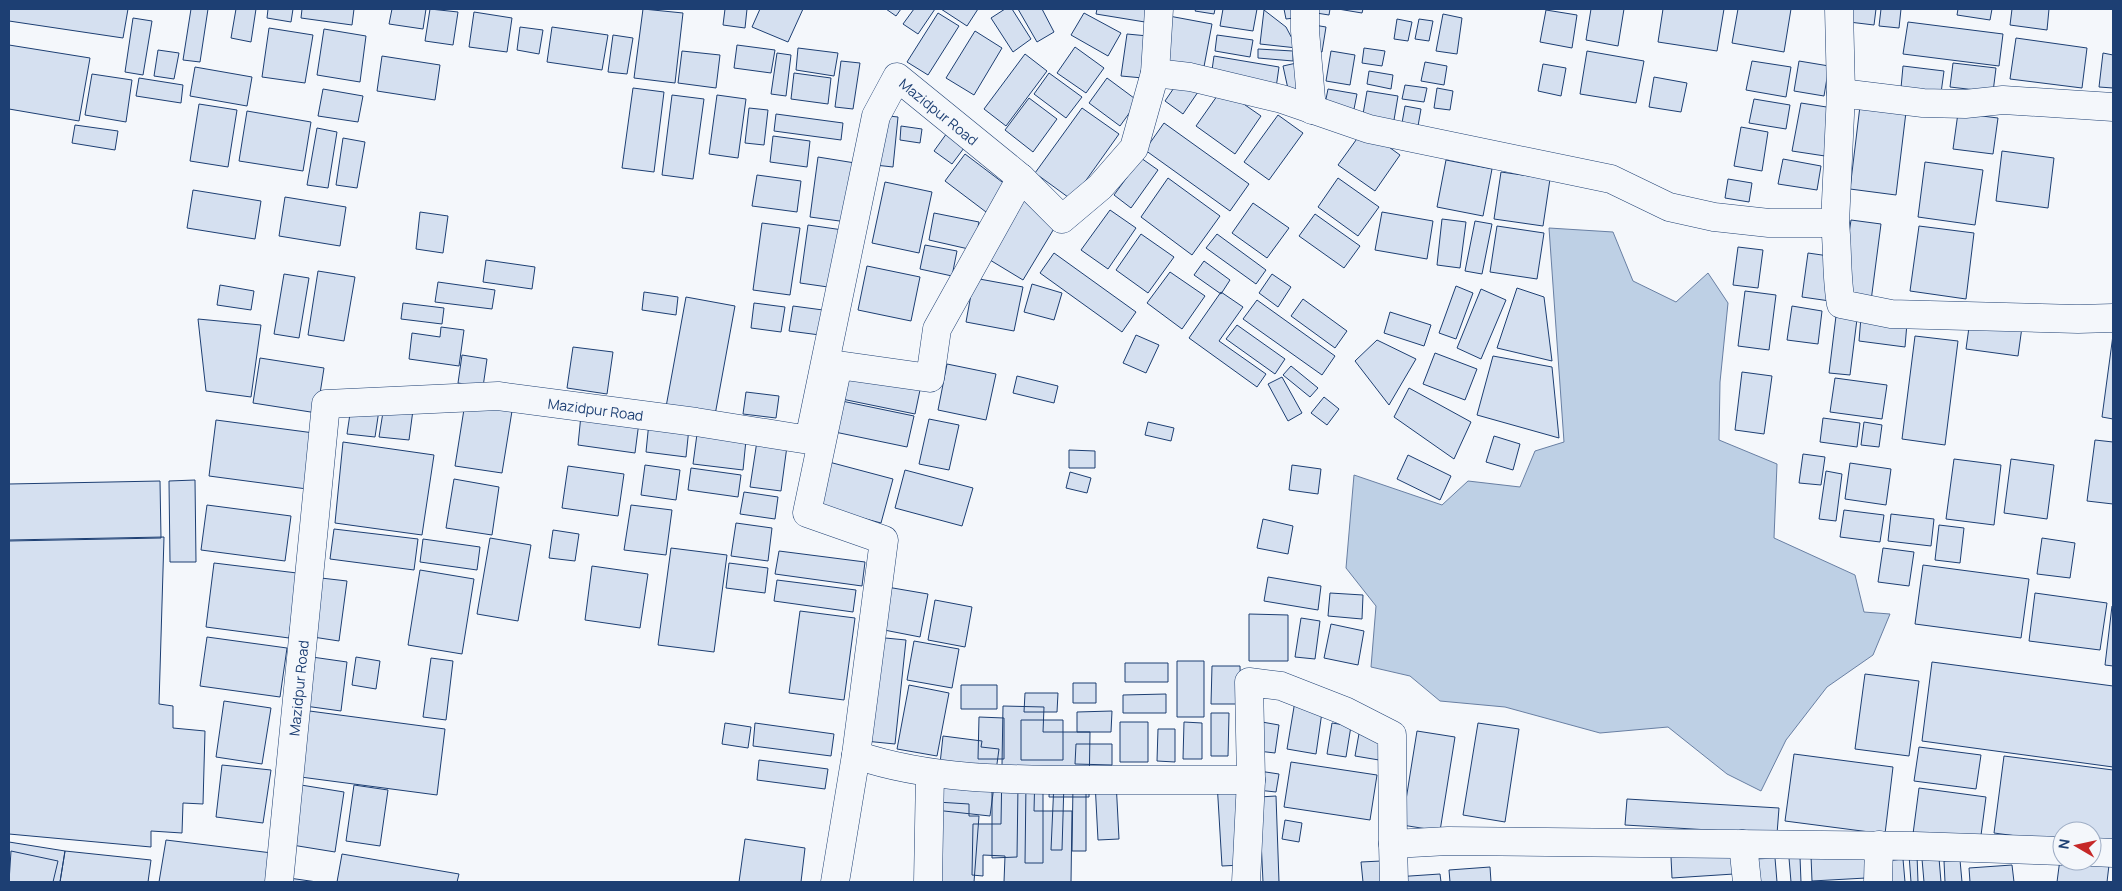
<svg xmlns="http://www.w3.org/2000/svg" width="2122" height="891" viewBox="0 0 2122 891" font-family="Manrope,sans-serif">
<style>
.water{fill:#bed0e5;stroke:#687fa3}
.building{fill:#d5e0f0;stroke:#1d3f73}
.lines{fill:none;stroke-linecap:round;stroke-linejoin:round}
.minor-casing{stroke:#1d3f73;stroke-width:29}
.minor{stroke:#f4f7fb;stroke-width:28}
.labels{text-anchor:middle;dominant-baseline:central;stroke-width:4;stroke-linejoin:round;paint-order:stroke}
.street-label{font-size:14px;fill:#1d3f73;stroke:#f4f7fb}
</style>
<rect width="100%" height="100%" fill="#f4f7fb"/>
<path class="water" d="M1549,228L1613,232L1633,281L1676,302L1708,273L1728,303L1720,382L1719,440L1777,464L1774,538L1855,575L1864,612L1890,614L1873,655L1827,687L1786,740L1761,791L1727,774L1668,727L1600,733L1505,707L1440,701L1410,676L1371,667L1376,606L1346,568L1354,475L1442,505L1468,481L1520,487L1535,451L1564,442Z"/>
<path class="building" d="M9,9H128L123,38L9,21Z
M191,9H208L200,62L183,60Z
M236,9H256L251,42L231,38Z
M268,9H293L291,22L267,18Z
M302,9H354L352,25L301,18Z
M392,9H426L423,29L389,24Z
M430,9L458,12L453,45L425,41Z
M643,9L683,13L675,83L634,78Z
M725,9H747L745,28L723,25Z
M760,9H803L788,42L752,27Z
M886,9H901L896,16Z
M914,9H935L918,34L903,24Z
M941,9H978L967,26Z
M1005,9H1012L1031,39L1013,52L991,18Z
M1018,9H1042L1054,32L1037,42Z
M1097,9H1154L1151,23L1096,14Z
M1196,9H1215L1214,14L1195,11Z
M1223,9H1257L1253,31L1220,26Z
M1284,9H1300L1302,17L1286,19Z
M1311,9H1330L1329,15L1310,12Z
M1338,9H1363L1362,13Z
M1591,9H1624L1618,46L1586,40Z
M1663,9H1724L1717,51L1658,42Z
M1738,9H1791L1784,52L1732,43Z
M1851,9H1876L1874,25L1849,22Z
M1881,9H1901L1899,28L1879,26Z
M1958,9H1992L1990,20L1957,15Z
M2012,9H2049L2047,30L2010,25Z
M1264,10L1286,27L1297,48L1260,44Z
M1546,10L1577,15L1572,48L1540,42Z
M474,12L512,18L507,52L469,47Z
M938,13L959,26L928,75L907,62Z
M1084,13L1121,33L1108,56L1071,35Z
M1443,14L1462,18L1457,54L1436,51Z
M1169,16L1212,24L1203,72L1161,66Z
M133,18L152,21L143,75L125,72Z
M1397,19L1412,22L1408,41L1394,39Z
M1419,19L1433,21L1429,41L1415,39Z
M1908,22L2003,34L1999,66L1903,54Z
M1314,25L1326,27L1322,52L1310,50Z
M520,27L543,30L539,54L517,50Z
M552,27L608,35L602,70L547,62Z
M269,28L313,35L305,83L262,77Z
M324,29L366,36L360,82L317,75Z
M975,31L1002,48L974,95L946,78Z
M1127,34L1148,36L1143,78L1121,76Z
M613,35L633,38L627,74L608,72Z
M1217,35L1253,40L1250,57L1215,51Z
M2016,38L2087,48L2082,88L2010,79Z
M9,45L90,58L79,121L9,109Z
M737,45L775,50L771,73L734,68Z
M1075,47L1104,68L1086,93L1057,73Z
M798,48L838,53L834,76L796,70Z
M1364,48L1385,51L1382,66L1362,63Z
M1258,49L1293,51V61L1258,58Z
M158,50L179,53L174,79L154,76Z
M682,51L720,55L716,88L678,83Z
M1331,51L1355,55L1350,85L1326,81Z
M1587,51L1644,61L1636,103L1580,94Z
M777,53L791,55L786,96L771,94Z
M2103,53L2113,55V88L2099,87Z
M1025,54L1047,71L1006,126L984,109Z
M382,56L440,65L435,100L377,91Z
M1214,56L1279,67L1276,88L1211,77Z
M841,61L860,63L853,109L835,107Z
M1752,61L1791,67L1786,97L1746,90Z
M1799,61L1829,66L1824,96L1794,91Z
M1301,62L1307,94L1290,98L1283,66Z
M1425,62L1447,66L1444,85L1421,81Z
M1953,63L1996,68L1993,92L1950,87Z
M1543,64L1566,68L1561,96L1538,91Z
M1903,66L1944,71L1941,93L1901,88Z
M195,67L252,77L247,106L190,96Z
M1369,71L1393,75L1391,89L1367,84Z
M794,73L831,78L828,104L791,99Z
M1049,73L1082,97L1066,118L1034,94Z
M92,74L132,80L126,122L85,115Z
M1654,77L1687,83L1681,112L1649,107Z
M139,78L183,85L181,103L136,96Z
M1107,78L1138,101L1120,126L1089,103Z
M1180,79L1198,92L1183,114L1165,101Z
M1405,85L1427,88L1424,102L1402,99Z
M633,88L664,92L654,172L622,168Z
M1437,88L1453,91L1450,110L1434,108Z
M323,89L363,96L358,122L318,116Z
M1222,89L1261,116L1235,154L1196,126Z
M1328,89L1357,94L1353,114L1324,109Z
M1367,91L1398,96L1393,126L1362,120Z
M672,95L704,99L693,179L662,175Z
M717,95L746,99L738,158L709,154Z
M1029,98L1057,119L1033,152L1005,130Z
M1754,99L1790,105L1786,129L1749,123Z
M1801,103L1833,108L1825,156L1792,151Z
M199,104L237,110L228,167L190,161Z
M1405,106L1421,109L1418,126L1402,123Z
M1860,106L1906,112L1896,195L1850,189Z
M749,108L768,110L764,145L745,143Z
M1082,108L1119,134L1072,200L1035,173Z
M247,111L311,122L303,171L239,161Z
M1958,113L1998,118L1993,154L1953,149Z
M776,114L843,123L841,140L774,131Z
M880,115L898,117L893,167L875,165Z
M1278,115L1303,133L1269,180L1244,162Z
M1164,123L1249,184L1230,211L1145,150Z
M75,125L118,131L115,150L72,143Z
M901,126L922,129L920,143L900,140Z
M952,126L970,140L952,164L934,151Z
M1741,127L1768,132L1762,171L1734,166Z
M317,128L337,132L328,188L307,185Z
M1364,129L1400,155L1375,191L1338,165Z
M773,136L810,141L807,167L770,162Z
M343,138L365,142L357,188L336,185Z
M2002,151L2054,158L2048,208L1996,201Z
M965,154L1010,188L990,215L945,181Z
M818,157L855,163L847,222L810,217Z
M1141,158L1158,170L1131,208L1114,195Z
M1783,159L1821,166L1817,190L1778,184Z
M1446,160L1492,169L1483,216L1437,207Z
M1925,162L1983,170L1975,225L1918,217Z
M1501,172L1550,179L1543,226L1494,219Z
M757,175L801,181L797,212L752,206Z
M1168,178L1220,216L1192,255L1141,217Z
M1338,178L1379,207L1358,236L1318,207Z
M1728,179L1752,183L1749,202L1725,198Z
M885,182L932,192L919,253L872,243Z
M193,190L261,201L255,239L187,228Z
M285,197L346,207L340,246L279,236Z
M1021,199L1058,222L1023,280L985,257Z
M1253,203L1289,228L1267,258L1232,233Z
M1110,210L1136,228L1108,269L1081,250Z
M420,212L448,216L443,253L416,249Z
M1382,212L1433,221L1427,259L1375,250Z
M934,213L979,222L973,250L929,240Z
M1315,214L1360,246L1344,268L1299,236Z
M1442,219L1466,222L1460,268L1437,265Z
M1851,220L1881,224L1871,301L1840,297Z
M1475,221L1492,224L1482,274L1465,271Z
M762,223L800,228L790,295L753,290Z
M808,225L843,230L835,288L800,283Z
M1497,226L1544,233L1537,279L1490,272Z
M1919,226L1974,233L1966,299L1910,291Z
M1141,234L1174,257L1148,293L1116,270Z
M1217,234L1266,270L1256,284L1206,248Z
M925,245L957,251L952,276L920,269Z
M1738,247L1763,250L1758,288L1733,285Z
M1054,253L1136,312L1122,332L1040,273Z
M1808,253L1836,257L1830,301L1802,297Z
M486,260L535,267L532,289L483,282Z
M1204,261L1230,280L1221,294L1194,275Z
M867,266L920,277L911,321L858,310Z
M318,271L355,277L344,341L308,335Z
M1170,272L1205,296L1182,329L1147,303Z
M284,274L309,278L299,338L274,334Z
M1272,274L1291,287L1278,307L1259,293Z
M974,278L1023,287L1014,331L966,322Z
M438,282L495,290L492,309L435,302Z
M1032,284L1062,293L1054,320L1024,312Z
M220,285L254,291L251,310L217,305Z
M1456,286L1473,293L1456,339L1439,333Z
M1517,288L1544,297L1552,361L1497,348Z
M1481,289L1506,300L1481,359L1457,348Z
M1745,291L1776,295L1769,350L1738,346Z
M644,292L678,297L676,315L642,310Z
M1221,292L1243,307L1219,341L1266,374L1257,387L1189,338Z
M686,297L735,306L715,415L666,407Z
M1303,299L1347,331L1335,348L1291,316Z
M1257,300L1335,356L1322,375L1243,319Z
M403,303L444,308L442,324L401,319Z
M754,303L785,307L781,332L751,328Z
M793,306L823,310L820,335L789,331Z
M1792,306L1822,311L1818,344L1787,340Z
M1390,312L1431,325L1424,346L1384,333Z
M1836,316L1857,319L1850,375L1829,373Z
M1861,317L1907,323L1905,347L1859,341Z
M198,319L261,325L251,397L206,391Z
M1970,320L2022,327L2018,356L1966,349Z
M1237,325L1285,359L1275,374L1226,339Z
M441,327L464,330L459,366L409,359L412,333L440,337Z
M1136,335L1159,345L1146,373L1123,363Z
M2113,335V419L2102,417Z
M1915,336L1958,341L1945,445L1902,439Z
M1377,340L1416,359L1389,405L1355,361Z
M573,347L613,352L607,394L567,388Z
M1435,353L1477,369L1465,400L1423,384Z
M462,355L487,359L483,387L458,383Z
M1493,356L1552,367L1559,438L1477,415Z
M260,358L324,368L317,413L253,403Z
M947,364L996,374L986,420L938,410Z
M1291,366L1318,388L1310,397L1283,375Z
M1742,372L1772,376L1764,434L1735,430Z
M843,374L920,390L915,414L837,398Z
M1017,376L1058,386L1054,403L1013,393Z
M1282,377L1302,413L1288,421L1268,384Z
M1835,378L1887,385L1882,419L1830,412Z
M1409,388L1471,422L1454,459L1394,417Z
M746,392L779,396L776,418L743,414Z
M1324,397L1339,409L1327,425L1311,413Z
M837,400L914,416L907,447L830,431Z
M465,403L512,411L502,473L455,466Z
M384,406L413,410L409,440L379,437Z
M351,407L379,410L375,437L347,434Z
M581,415L639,422L635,453L578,445Z
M1823,418L1860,423L1857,447L1820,442Z
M929,419L959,425L949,470L919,464Z
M216,420L314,433L307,489L209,476Z
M649,422L689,428L686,457L646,452Z
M1148,422L1174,428L1171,441L1145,435Z
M1864,422L1882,425L1879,447L1861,445Z
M697,434L746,440L743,470L693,464Z
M1494,436L1520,444L1513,470L1486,462Z
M2095,440L2113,442V504L2087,501Z
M757,441L787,446L781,491L750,487Z
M343,442L434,455L422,535L335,523Z
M1069,450L1095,451V468H1069Z
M1803,454L1825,457L1821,485L1799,483Z
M1408,455L1451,476L1440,500L1397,479Z
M1954,459L2001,465L1994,525L1946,519Z
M2011,459L2054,465L2047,519L2004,513Z
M829,462L893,479L881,523L817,506Z
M1850,463L1891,469L1886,505L1845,499Z
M645,465L680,470L676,500L641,495Z
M1292,465L1321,469L1318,494L1289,490Z
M568,466L624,474L618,516L562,508Z
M691,468L741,475L738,497L688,490Z
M905,470L973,488L962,526L895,508Z
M1826,471L1842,474L1836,521L1819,519Z
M1070,472L1091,478L1087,493L1066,488Z
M454,479L499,487L492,535L446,528Z
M195,480L196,562H170L169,481Z
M160,481L161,538L9,541V484Z
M744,492L778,497L775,519L740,514Z
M207,505L291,516L285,561L201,550Z
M631,505L672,510L666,555L624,550Z
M1844,510L1884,515L1880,542L1840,537Z
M1891,514L1934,519L1931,546L1888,541Z
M1263,519L1293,526L1288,554L1257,548Z
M736,523L772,528L768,561L731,556Z
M1939,525L1964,528L1960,563L1935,560Z
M334,529L418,539L414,570L330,559Z
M553,530L579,534L575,561L549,558Z
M164,537L159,704L173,706V728L205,731L203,804L183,803L182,833L151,831V847L9,834V540Z
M490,538L531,545L518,621L477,614Z
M2042,538L2075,543L2070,578L2037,574Z
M423,539L480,547L477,570L420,562Z
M671,548L727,555L714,652L658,645Z
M1883,548L1914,552L1909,586L1878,582Z
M779,551L865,562L862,586L775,574Z
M214,563L297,573L289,638L206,627Z
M729,563L768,568L765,593L726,588Z
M1923,565L2029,579L2021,638L1915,624Z
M592,566L648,574L640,628L585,620Z
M420,570L474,579L462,654L408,645Z
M1268,577L1321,586L1318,610L1264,601Z
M321,578L347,581L339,641L313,637Z
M777,580L856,590L853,612L774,601Z
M887,587L928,594L920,637L879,629Z
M1330,593L1363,595L1362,619L1328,616Z
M2035,593L2107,603L2100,650L2029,641Z
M935,600L972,607L965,647L928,640Z
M2112,606H2113V666L2105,665Z
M800,611L855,618L844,700L789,693Z
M1249,614L1288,615V661H1249Z
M1301,618L1320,621L1315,659L1295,657Z
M1331,624L1364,631L1358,665L1324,658Z
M207,637L287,648L280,697L200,686Z
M875,637L906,640L895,744L865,741Z
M914,641L959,649L952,688L907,680Z
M312,657L347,662L341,711L305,706Z
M356,657L380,661L376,689L352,685Z
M431,658L453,661L446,720L423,717Z
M1177,661H1204V717H1177Z
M1932,662L2113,686V767L1922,741Z
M1125,663H1168V682H1125Z
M1212,666H1240L1241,704H1211Z
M1865,674L1919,681L1909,756L1855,749Z
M1073,683H1096V703H1073Z
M909,685L949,693L937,756L897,749Z
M961,685H997V709H961Z
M1025,693H1058L1057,712H1024Z
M1166,694V713H1123V695Z
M224,701L271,708L262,764L216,757Z
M1295,701L1323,705L1316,754L1287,749Z
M1003,706L1044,707L1043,732H1090L1089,797H1049L1050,771H1035L1034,811H1072L1071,882H1004L1005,856L983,855V876L972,875L973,824H1001Z
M302,710L445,729L437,795L293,776Z
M1112,711L1111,732H1077V712Z
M1211,713H1229L1228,756H1211Z
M979,717L1004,718V759H978Z
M1021,720H1063V760H1021Z
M1120,722H1148V762H1120Z
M1184,722L1202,723V759H1183Z
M1262,722L1279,725L1275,753L1258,751Z
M725,723L751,727L748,748L722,744Z
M755,723L834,734L831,756L753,746Z
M1332,723L1351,726L1346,757L1327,754Z
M1478,723L1519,729L1505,822L1463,815Z
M1360,728L1384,732L1379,760L1355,756Z
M1158,729H1175V762L1157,761Z
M1417,731L1455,737L1440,831L1402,825Z
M943,736L982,741L981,747L999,749L990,816L935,810Z
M1076,744H1112V765L1075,764Z
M1919,747L1981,755L1976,789L1914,781Z
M1794,754L1893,767L1885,834L1785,821Z
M2004,756L2113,770V848L2092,846V831H2062V842L1994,833Z
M759,760L828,769L825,789L757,780Z
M1291,762L1377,775L1370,820L1284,807Z
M222,765L271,770L263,823L216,817Z
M1259,771L1279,774L1276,792L1257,790Z
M1116,781L1119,839L1098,840L1095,782Z
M1237,781L1242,865L1222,866L1217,782Z
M1054,782H1064L1062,850H1051Z
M1026,783H1043V863H1025Z
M1073,784H1086V851H1072Z
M301,785L344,792L335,852L292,845Z
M354,785L388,790L380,846L346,841Z
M1018,785L1017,857L992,858V786Z
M1919,788L1986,797L1980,843L1913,834Z
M1276,796L1279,882H1263L1259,797Z
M1627,799L1779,808L1777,834L1625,825Z
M937,802L969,804V816H979L974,882H932Z
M1285,820L1302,823L1299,842L1282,839Z
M745,839L805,848L801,882H739Z
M166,840L272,853L269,882H159Z
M9,842L65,851L60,882H9Z
M11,851L58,861L53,882H9Z
M65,851L151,860L148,882H60Z
M1732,852L1734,874L1672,878L1671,857Z
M1864,852L1866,878L1812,881L1811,856Z
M342,854L459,874L457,882H337Z
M1909,855H1917L1918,882H1911Z
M1800,857L1801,882H1791L1789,858Z
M1775,858L1777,882H1756L1755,859Z
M1939,858L1941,882H1924L1922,859Z
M1903,859L1905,882H1886L1885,861Z
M2060,859L2109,865L2107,882H2057Z
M1960,860L1962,882H1945L1944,861Z
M1381,861L1383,882H1363L1361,862Z
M2012,865L2014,882H1970L1969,868Z
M1490,867L1491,882H1450L1449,870Z
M1440,874L1441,882H1396L1395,877Z
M289,878L317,882H288Z"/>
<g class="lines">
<g class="minor-casing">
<g id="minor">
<path d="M1305,9V31L1312,110"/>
<path d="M1839,9L1841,93"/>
<path d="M1155,73L1159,9"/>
<path d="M1835,223C1838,250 1836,277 1841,304L1891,314L2078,319L2113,318"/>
<path d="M856,755C930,780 1010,780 1088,780C1142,780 1197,780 1251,780L1246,882"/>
<path d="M1251,780L1249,682L1281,686L1345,711L1392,735L1393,844L1448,841L1915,846L2062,851"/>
<path d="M1393,844L1394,882"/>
<path d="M1743,844L1747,882"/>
<path d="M2092,852L2113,853"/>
<path id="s1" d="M279,882L326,404L498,396L696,422L809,440L876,116L897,77L1021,178"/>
<path d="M835,882L856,755L884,540L807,513L838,365L930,378L937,329L1021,178L1062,219L1100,187L1134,148L1155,73L1190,77L1282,99L1369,129L1611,179L1669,207L1714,217L1769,223H1835L1841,93L1923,103L1965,104L2003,100L2113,107"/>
<path d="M928,882L930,773"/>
<path d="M1878,882L1879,845"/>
</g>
</g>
<use href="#minor" class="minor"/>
</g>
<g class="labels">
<g class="street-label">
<text stroke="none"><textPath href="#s1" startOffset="1396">Mazidpur Road</textPath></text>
<text stroke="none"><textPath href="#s1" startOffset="751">Mazidpur Road</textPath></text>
<text stroke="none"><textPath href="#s1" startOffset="195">Mazidpur Road</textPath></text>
</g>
</g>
<rect width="2122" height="891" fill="none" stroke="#1d3f73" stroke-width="20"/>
<g transform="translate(2077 846) rotate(279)"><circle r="24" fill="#f4f7fb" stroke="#9eadc5"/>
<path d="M0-4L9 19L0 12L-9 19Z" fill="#c62828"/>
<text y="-8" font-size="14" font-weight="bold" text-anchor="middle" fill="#1d3f73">N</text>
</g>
</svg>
